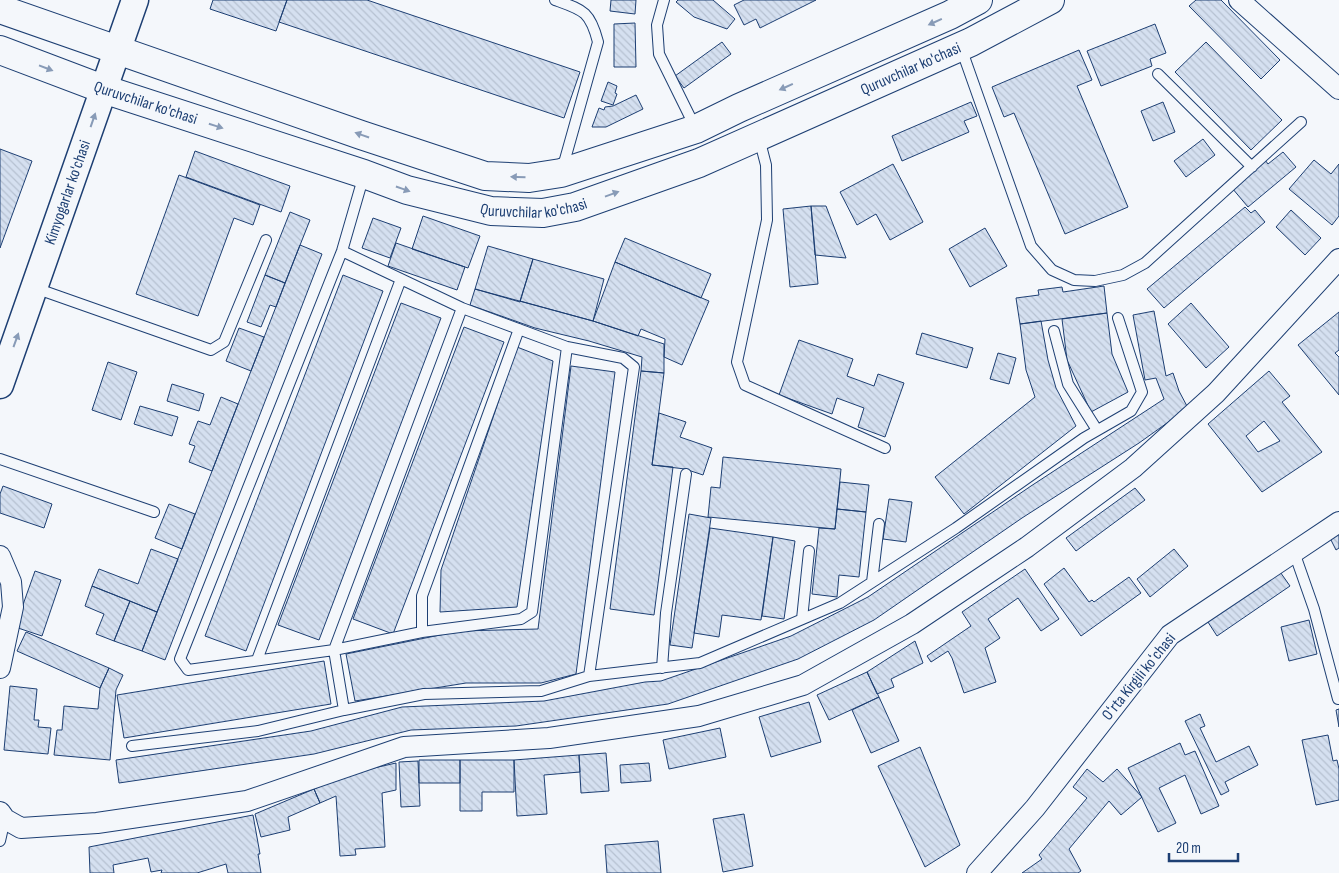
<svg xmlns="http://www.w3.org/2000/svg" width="1339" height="873" viewBox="0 0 1339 873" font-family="'Sofia Sans Condensed',sans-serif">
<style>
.building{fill:url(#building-back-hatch);stroke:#1d3f73;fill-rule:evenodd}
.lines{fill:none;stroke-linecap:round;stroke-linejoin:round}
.service-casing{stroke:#1d3f73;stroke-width:12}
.minor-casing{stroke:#1d3f73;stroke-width:22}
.tertiary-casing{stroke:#1d3f73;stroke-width:29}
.primary-casing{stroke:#1d3f73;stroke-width:30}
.service{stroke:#f4f7fb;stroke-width:10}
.minor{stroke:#f4f7fb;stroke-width:20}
.tertiary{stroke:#f4f7fb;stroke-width:26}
.primary{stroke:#f4f7fb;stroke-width:28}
.oneway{fill:#889bb7}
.labels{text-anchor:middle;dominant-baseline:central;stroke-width:4;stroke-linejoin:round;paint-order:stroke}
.street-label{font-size:16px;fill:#1d3f73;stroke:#f4f7fb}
</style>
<defs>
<pattern id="building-back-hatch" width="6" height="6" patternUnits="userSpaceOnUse" patternTransform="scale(1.25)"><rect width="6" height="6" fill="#d5e0f0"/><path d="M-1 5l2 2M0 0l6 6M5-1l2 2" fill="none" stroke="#b6c1d1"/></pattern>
</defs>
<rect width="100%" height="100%" fill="#f4f7fb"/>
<path class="building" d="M213,0H287L276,31L210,9Z
M287,0H367L580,72L564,118L279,22Z
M611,0H636L635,14L610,11Z
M678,0H713L735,19L727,29L694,17L676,2Z
M744,0H816L760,28L756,19L744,25L734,5Z
M1196,0H1221L1280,60L1261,79L1189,6Z
M635,23L636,67H614V24Z
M1155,24L1166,53L1150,59L1152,66L1101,86L1087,51Z
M722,42L731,54L684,88L675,76Z
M1206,42L1282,120L1251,150L1175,72Z
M1079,50L1092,80L1077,86L1128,207L1065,234L1014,113L1004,117L992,87Z
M608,82L617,86L615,93L617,94L613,105L601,101Z
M636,95L643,109L606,127H592L599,108L604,110L605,107L613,106Z
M971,102L977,116L964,121L969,132L902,161L892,136Z
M1163,102L1175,132L1153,141L1141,111Z
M1203,139L1215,155L1186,177L1174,161Z
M0,149L32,161L0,248Z
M195,151L290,186L281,212L186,177Z
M1283,152L1296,167L1248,207L1232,188L1265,160L1268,164Z
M1314,160L1331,174L1339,164V216L1332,225L1289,189Z
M893,164L923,222L890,240L876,214L857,225L840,192Z
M179,175L260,205L253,225L234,218L198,316L136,294Z
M811,206H826L846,258L815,255Z
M811,206L818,284L790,287L783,209Z
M1245,207L1251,213L1255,210L1265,222L1164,308L1147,289Z
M1291,210L1321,238L1305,255L1276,227Z
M290,212L310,220L285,283L265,275Z
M423,216L480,236L468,268L412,249Z
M373,218L401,228L390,258L362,248Z
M985,228L1007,266L970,287L949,249Z
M625,238L711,274L701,298L615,262Z
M396,243L465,267L457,290L388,266Z
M300,245L322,254L165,660L142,651Z
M488,246L533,259L520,302L475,289Z
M533,259L604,279L593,321L520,301Z
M615,262L709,301L682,365L664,357L665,339L641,329L638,336L593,321Z
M265,275L285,283L276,307L270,305L261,327L247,322Z
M343,275L383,291L246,651L205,636Z
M1104,286L1107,313L1020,324L1016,298L1039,295L1038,290L1062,287L1063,292Z
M475,289L593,321L664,344V373L641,371L642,357L589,341L535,328L470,305Z
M401,303L441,318L319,640L278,625Z
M1191,303L1229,347L1206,368L1168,324Z
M1154,311L1166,376L1173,373L1179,391L1188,408L1139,443L1022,518L874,620L798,659L668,704L516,726L411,730L314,754L119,783L116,760L311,731L402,707L544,701L645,682L661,681L791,636L868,597L1031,486L1164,399L1156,378L1145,380L1133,315Z
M1339,312V350L1335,353L1339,357V395L1298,345Z
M1107,313L1112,354L1128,392L1091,412L1067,360L1062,319Z
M1041,321L1048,360L1056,388L1076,426L964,514L935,477L1035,397L1026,370L1020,324Z
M464,327L504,342L393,634L353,619Z
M239,328L264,337L251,371L226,361Z
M922,333L973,348L967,368L916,354Z
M799,340L853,359L847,376L874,386L878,374L904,383L885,437L858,427L864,408L837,398L832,414L779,395Z
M517,347L553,361L517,607L440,612L441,570Z
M998,353L1016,358L1009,384L990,379Z
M108,362L137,372L121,420L92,410Z
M571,366L615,372L576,674L541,683H466L355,701L346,654L460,631L538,629Z
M641,371L664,373L652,465L673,467L654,615L610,609Z
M1269,371L1290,396L1282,402L1322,452L1262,492L1208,424ZM1264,421L1280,441L1258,452L1246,436Z
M172,384L204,394L199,411L167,401Z
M221,397L238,404L212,471L189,462L195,446L189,444L198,421L210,425Z
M140,406L178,417L172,436L134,424Z
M659,413L686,422L680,437L712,448L703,475L685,469L652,465Z
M723,457L841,469L835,529L708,517L711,487L720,488Z
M840,482L869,485L866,512L837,509Z
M3,486L52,504L44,528L0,513V494Z
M1135,488L1145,500L1076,551L1066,538Z
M889,499L912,502L906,542L883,539Z
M169,504L195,514L182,549L155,538Z
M837,509L866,512L859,577L839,575L837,597L812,594L819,528L835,529Z
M689,514L711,518L692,648L670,645Z
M1339,525V548L1336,550L1327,532Z
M710,528L773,537L761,620L722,615L719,637L694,633Z
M773,537L795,541L784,619L762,616Z
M151,549L178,559L157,612L92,586L99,569L138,584Z
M1174,549L1188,566L1150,597L1137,579Z
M1064,568L1089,602L1092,600L1094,602L1129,577L1141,593L1081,636L1044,584Z
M1025,569L1059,619L1041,631L1018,598L988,619L1000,638L985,648L996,682L964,693L952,658L948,651L931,662L927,656L971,626L962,612Z
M1278,569L1290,586L1217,636L1206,619Z
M35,571L61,580L42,636L15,627Z
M92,586L130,601L114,641L96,634L104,614L85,606Z
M130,601L157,612L142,651L114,641Z
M1309,620L1317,654L1289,661L1281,627Z
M26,632L109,668L100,688L17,651Z
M915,641L923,663L891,679L894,687L877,694L867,672Z
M324,661L331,704L124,738L117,695Z
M109,668L123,675L116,690L110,760L54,755L57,730H62L64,706L98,709L100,688Z
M867,672L879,697L829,720L817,695Z
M10,686L37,689L34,720H39L38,727L51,728L48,754L4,750Z
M879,697L899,741L871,753L852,710Z
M809,702L821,742L771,757L759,717Z
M1339,709V727L1336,710Z
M1200,714L1205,726L1200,728L1216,762L1249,746L1258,765L1225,782L1229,791L1221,795L1185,721Z
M720,728L726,757L669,769L663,740Z
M1328,735L1333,761L1337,760L1339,769V800L1316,805L1302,740Z
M1180,743L1185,755L1195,751L1219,806L1201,814L1185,775L1159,788L1176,823L1158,832L1128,768Z
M920,747L960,845L925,867L878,766Z
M606,753L609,791L581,793L579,755Z
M579,755L580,772L544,775L547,814L517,816L514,760Z
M419,760H460V783H419Z
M460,760H514V792H482V811H460Z
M418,761L420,806L401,807L399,762Z
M396,763V790L382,793L385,847L355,849L356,855L340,856L336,796L320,803L314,789L352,773Z
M649,763L651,781L621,783L620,765Z
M1087,769L1103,782L1117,769L1142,797L1121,815L1109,801L1069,849L1081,871L1078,873H1022L1042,859L1039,855L1087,798L1073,787Z
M314,789L320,803L288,817L290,830L261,837L255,814Z
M744,814L753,866L723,872L713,819Z
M253,815L260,854H258L261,873H228L226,864L197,873H161L162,870L151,872L148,858L113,865L114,873H90L89,847Z
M658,841L661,873H607L605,845Z"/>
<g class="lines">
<g class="service-casing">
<path id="service" d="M555,0C583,10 590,11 598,42L562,170
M664,0L657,25L659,54L696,129
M961,48L1031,246L1052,270L1074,280L1095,281L1123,275L1145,263L1301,122
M1158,74L1252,167
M759,138L766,165L767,220L737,362L745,385L885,448
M364,175L342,251L180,659L188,670L334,650L422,632
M342,251L462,308L567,347L623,358L634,367L589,676
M35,288L211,350L224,342L266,240
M519,329L422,596V632L521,619L532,612L567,347
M1054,331L1068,384L1097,430
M0,459L154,512
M1294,552L1314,609L1338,699
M872,582L879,524
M802,619L809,551
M257,660L401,279
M662,668L666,613L686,474
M344,710L334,650L462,308
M132,746L258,731L344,710L424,694L541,691L589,676L700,663L840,603L956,528L1084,438L1131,411L1142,392L1118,318
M0,841L5,819"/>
</g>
<g class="minor-casing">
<path id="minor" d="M1239,0L1339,89
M0,556L11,582L13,607L0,668
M0,812L5,819L21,828L97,823L247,801L404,747L549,738L699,716L803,685L912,624L1027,547L1133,468L1216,393L1339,259
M977,873L1035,808L1170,635L1339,522"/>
</g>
<g class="tertiary-casing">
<g id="tertiary">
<path id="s1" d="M0,385L135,0"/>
</g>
</g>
<g class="primary-casing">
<g id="primary">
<path d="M0,9L361,135L485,176L529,178L561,173L696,129L739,108L950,15L978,0"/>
<path id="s2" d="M0,50L103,89L364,174L407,190L491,211L543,213L575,207L699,163L971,42L1050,0"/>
</g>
</g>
<use href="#service" class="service"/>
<use href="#minor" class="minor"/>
<use href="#tertiary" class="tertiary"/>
<use href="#primary" class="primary"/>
</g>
<defs><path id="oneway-solid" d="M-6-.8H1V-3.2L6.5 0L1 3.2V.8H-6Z" transform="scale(1.25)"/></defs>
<g class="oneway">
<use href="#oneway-solid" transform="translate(935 22) rotate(156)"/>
<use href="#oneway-solid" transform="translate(46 68) rotate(21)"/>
<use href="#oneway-solid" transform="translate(786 87) rotate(156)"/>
<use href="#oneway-solid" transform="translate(93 120) rotate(-71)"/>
<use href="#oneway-solid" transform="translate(216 126) rotate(18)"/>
<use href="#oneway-solid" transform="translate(362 135) rotate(-161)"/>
<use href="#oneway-solid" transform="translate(518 177) rotate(-178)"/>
<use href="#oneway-solid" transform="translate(403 189) rotate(19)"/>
<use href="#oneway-solid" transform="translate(612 194) rotate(-20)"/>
<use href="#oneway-solid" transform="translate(16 340) rotate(-70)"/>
</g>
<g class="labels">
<g class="street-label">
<text stroke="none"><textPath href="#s2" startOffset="965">Quruvchilar ko'chasi</textPath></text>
<text stroke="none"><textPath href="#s2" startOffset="155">Quruvchilar ko'chasi</textPath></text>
<text stroke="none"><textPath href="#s1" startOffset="204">Kimyogarlar ko'chasi</textPath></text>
<text stroke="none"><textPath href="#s2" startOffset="560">Quruvchilar ko'chasi</textPath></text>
<text transform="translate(1139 677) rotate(-51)">Oʻrta Kirgili koʻchasi</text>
</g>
</g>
<path d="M1169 853v8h69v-8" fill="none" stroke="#1d3f73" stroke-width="2.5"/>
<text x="1176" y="853" font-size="15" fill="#1d3f73" stroke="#f4f7fb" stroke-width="4" paint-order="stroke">20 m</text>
</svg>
